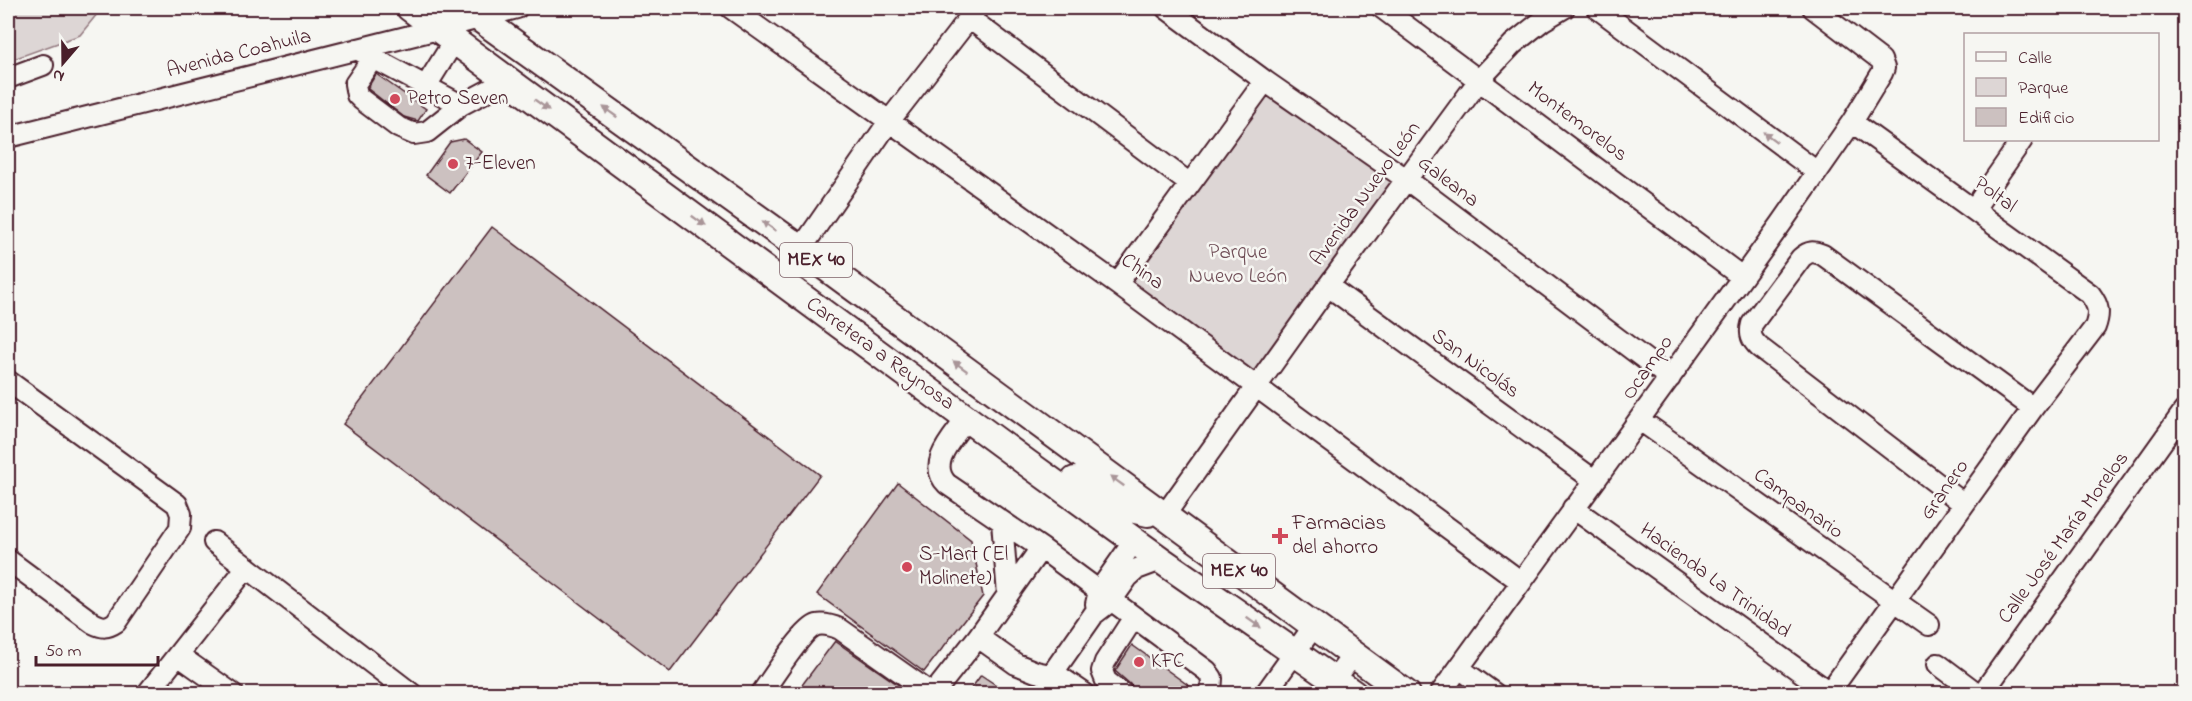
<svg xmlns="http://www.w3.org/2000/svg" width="2192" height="701" viewBox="0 0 2192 701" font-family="'Indie Flower',sans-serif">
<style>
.green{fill:#ddd6d5;stroke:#947a80;stroke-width:1.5}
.building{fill:#ccc1c0;stroke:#4a1f2b;stroke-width:1.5}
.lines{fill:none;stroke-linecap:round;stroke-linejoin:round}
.minor-casing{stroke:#4a1f2b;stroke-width:24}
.major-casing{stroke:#4a1f2b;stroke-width:30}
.minor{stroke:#f6f6f2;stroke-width:20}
.major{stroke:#f6f6f2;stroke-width:26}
.oneway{fill:#a99598}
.poi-dot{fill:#d1495b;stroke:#f6f6f2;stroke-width:2}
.labels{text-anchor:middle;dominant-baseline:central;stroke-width:5;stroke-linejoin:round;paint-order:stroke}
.shield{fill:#f6f6f2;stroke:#7e6067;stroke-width:1.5}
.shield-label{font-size:20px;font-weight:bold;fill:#4a1f2b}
.street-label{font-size:21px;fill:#4a1f2b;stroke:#f6f6f2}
.poi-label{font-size:21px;fill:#4a1f2b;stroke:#f6f6f2;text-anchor:start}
.park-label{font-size:21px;fill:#6f4d56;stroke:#f6f6f2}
</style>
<rect width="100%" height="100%" fill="#f6f6f2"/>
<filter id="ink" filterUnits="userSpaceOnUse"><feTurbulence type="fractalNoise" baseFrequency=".0167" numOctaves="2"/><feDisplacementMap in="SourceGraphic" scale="12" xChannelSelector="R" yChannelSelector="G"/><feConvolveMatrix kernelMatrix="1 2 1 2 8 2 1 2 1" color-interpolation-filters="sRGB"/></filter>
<g filter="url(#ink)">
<path class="green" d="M8,8H102L80,35L8,61Z
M1265,81L1406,179L1257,387L1117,284Z"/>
<path class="building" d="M376,74L426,109L418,121L404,117L368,89V87Z
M464,139L482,152L450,193L426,175L450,142Z
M492,227L820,475L670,672L343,424Z
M898,483L971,540L983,596L924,672L817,594Z
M835,641L910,693H796Z
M1132,645L1199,693H1135L1131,685L1115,671Z
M981,675L1008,693H968Z"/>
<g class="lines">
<g class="minor-casing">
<path id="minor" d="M731,8L1117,284L1520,581
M1166,8L1265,81L1406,179L1670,378
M1382,8L1742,277
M1597,8L1817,172
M969,18L1190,184
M357,49L373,58L355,84L357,95L362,100L398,127L414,134L427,132L461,105L508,80
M373,58L461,105
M8,78L43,65
M426,86L454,41
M8,137L438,29L517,8
M1974,209L2022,140
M801,249L890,120L977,8
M1117,284L1265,81
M1328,286L1594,480
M8,381L177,504L181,514L180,528L116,622C107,628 103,628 93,623L8,560
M967,418C954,437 926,463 947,484L1041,548L1207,671L1212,678L1211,694
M1640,420L1929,625
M1964,504L1759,347C1752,340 1749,335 1752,324L1801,258C1809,251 1813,251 1823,255L2033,408
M1573,508L1829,692
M1164,516L1328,286L1480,79L1513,44L1542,21L1564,8
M1002,522L1008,595
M214,542L412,694
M1096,604L1099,591L1134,541
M978,637L1016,664L1036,672L1060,677L1085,694
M178,655L233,694
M1938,664L1978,694
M1459,668L1495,694
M147,694L247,567
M761,694C771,680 804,628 817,625C825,623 833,626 840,629L932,694
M933,694L978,637L1041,548
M1045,694L1052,674L1094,614L1111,601L1128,577L1137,569L1161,560
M1123,694L1106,681L1102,671L1105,662L1134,617
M1265,694L1314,626
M1324,694L1353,655
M1440,694L1781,224L1852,122L1882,73L1884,68L1881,60L1813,8
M1828,694L2033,408L2095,327C2100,313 2099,306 2090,294L1852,122
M1982,694L2184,411"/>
</g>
<g class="major-casing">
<path id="major" d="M410,8L1027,463L1161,560L1354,694
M465,8L801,249L1407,694
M1075,480L1127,508L1148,513"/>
</g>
<use href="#minor" class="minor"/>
<use href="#major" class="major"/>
</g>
<defs><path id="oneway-solid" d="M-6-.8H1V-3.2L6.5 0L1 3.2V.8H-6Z" transform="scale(1.5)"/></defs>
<g class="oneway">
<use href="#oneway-solid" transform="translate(542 105) rotate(36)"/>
<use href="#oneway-solid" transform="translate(610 112) rotate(-144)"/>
<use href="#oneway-solid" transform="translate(1770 137) rotate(-143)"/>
<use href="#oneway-solid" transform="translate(699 221) rotate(36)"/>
<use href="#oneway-solid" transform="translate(769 226) rotate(-144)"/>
<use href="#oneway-solid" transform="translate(960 366) rotate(-144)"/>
<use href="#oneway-solid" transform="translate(1117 481) rotate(-144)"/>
<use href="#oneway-solid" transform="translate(1254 623) rotate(35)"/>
</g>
</g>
<g class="poi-dot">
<circle cx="395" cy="99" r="6"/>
<circle cx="453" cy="164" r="6"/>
<path d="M1277 527h6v6h6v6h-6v6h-6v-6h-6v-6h6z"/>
<circle cx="907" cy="567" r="6"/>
<circle cx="1139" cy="662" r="6"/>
</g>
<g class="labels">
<g class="shield">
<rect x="780" y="243" width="72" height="34" rx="4.5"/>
<rect x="1203" y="554" width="72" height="34" rx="4.5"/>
</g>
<g class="shield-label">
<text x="816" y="260">MEX 40</text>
<text x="1239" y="571">MEX 40</text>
</g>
<g class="street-label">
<text transform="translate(239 54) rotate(-14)">Avenida Coahuila</text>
<text transform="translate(1577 122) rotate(37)">Montemorelos</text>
<text transform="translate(1448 182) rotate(37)">Galeana</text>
<text transform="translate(1366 194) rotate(-54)">Avenida Nuevo León</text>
<text transform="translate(1995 195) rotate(36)">Poltal</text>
<text transform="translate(1142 272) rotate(36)">China</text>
<text transform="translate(880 354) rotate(36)">Carretera a Reynosa</text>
<text transform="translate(1475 364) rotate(36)">San Nicolás</text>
<text transform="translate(1648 368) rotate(-55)">Ocampo</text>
<text transform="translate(1945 490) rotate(-55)">Granero</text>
<text transform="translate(1798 504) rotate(36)">Campanario</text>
<text transform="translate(2064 538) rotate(-54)">Calle José María Morelos</text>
<text transform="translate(1715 581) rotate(36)">Hacienda La Trinidad</text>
</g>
<g class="poi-label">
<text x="407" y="99">Petro Seven</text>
<text x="465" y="164">7-Eleven</text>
<text x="1292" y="524">Farmacias<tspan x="1292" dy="24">del ahorro</tspan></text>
<text x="919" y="555">S-Mart (El<tspan x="919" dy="24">Molinete)</tspan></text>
<text x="1151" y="662">KFC</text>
</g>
<g class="park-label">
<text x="1238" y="253">Parque<tspan x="1238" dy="24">Nuevo León</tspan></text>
</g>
</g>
<rect width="2192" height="701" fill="none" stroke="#f6f6f2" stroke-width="30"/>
<rect x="15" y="15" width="2162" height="671" fill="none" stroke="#4a1f2b" stroke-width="2" filter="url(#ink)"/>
<rect x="1964" y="33" width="195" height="108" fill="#f6f6f2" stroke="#b1a0a2" stroke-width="1.5"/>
<rect x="1976" y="52" width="30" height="9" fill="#f6f6f2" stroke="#b1a0a2" stroke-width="1.5"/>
<text x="2018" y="63" font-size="18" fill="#4a1f2b">Calle</text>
<rect x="1976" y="78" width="30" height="18" fill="#ddd6d5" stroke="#b1a0a2" stroke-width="1.5"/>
<text x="2018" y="93" font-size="18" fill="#4a1f2b">Parque</text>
<rect x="1976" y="108" width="30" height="18" fill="#ccc1c0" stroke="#b1a0a2" stroke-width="1.5"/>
<text x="2018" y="123" font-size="18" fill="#4a1f2b">Edificio</text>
<g transform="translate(63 63) rotate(200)" stroke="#f6f6f2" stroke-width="4.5" paint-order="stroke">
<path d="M0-4.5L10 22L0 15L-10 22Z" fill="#4a1f2b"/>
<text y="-9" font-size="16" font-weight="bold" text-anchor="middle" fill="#4a1f2b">N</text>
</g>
<path d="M36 656v9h122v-9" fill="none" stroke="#4a1f2b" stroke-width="3"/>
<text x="45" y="656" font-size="18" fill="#4a1f2b" stroke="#f6f6f2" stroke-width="4.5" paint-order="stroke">50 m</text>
</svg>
